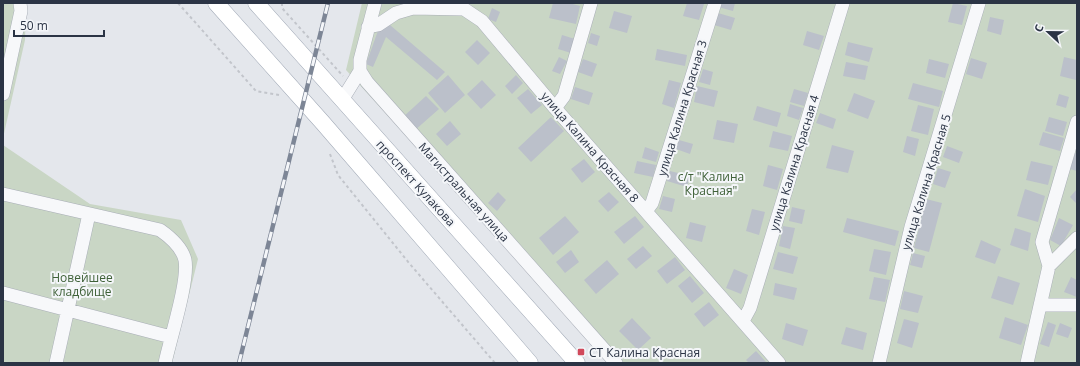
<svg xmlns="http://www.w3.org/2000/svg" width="1080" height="366" viewBox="0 0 1080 366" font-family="'Open Sans',sans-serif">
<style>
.green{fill:#c9d6c5}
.building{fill:#bbc0ca}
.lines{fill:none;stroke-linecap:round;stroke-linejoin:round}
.minor-casing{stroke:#a9aeb7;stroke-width:14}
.major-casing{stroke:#a3abb8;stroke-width:17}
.path{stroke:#c2c5cb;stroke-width:2;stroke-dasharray:3 3;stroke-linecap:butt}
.minor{stroke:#f7f8fa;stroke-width:13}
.major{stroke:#fff;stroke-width:16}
.rail-casing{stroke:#7d8696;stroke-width:4.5}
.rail{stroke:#f4f6f9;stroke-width:3;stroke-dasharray:9;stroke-linecap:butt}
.poi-dot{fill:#d1495b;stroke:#f4f6f9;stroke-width:1.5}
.labels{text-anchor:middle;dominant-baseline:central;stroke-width:4;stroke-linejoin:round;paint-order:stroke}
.street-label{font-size:12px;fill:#2b3445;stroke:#f4f6f9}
.park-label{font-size:12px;fill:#3f6138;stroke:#f4f6f9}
.poi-label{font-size:12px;fill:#2b3445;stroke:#f4f6f9;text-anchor:start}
</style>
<rect width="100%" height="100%" fill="#e4e7ec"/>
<path class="green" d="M3,3H26L25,40L3,138Z
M362,3H1077V363H614L346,70Z
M3,145L90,204L181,220L198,259L172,363H3Z"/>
<path class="building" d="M553,3H569L580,6L576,24L549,18Z
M687,3L704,4L699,20L683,16Z
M719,3H735L733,11L718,7Z
M953,3L967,6L962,25L948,22Z
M492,8L500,12L496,22L488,19Z
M614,11L632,16L627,33L609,28Z
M718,13L735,18L731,30L714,25Z
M990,17L1004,20L1001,35L987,31Z
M390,25L445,72L437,80L386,37L373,67L366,64L379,28Z
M807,31L824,36L819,50L803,45Z
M591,33L600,36L597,46L588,43Z
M562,35L575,39L571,53L558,49Z
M477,40L490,53L478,65L465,52Z
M848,42L873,48L869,62L845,55Z
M657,49L687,55L685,66L655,60Z
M559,57L567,61L560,74L552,71Z
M1064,57L1077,60L1076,80L1060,76Z
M971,58L987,63L982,79L966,74Z
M583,59L597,64L592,77L578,72Z
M929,59L949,64L945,78L926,73Z
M846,62L868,66L865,80L843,76Z
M703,69L713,72L710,85L699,82Z
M448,75L465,95L445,113L428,93Z
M516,75L523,83L512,94L505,86Z
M482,80L496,95L481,109L467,94Z
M669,80L681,83L674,108L662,104Z
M913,83L943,91L939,107L908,99Z
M697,86L718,91L714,107L694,102Z
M575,87L593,93L589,105L571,99Z
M528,89L542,105L531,114L517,98Z
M794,89L808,93L804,106L790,102Z
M854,93L875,101L868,119L847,111Z
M1059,94L1069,97L1066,108L1056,105Z
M426,96L439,109L414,131L403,117Z
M790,104L803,108L799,120L787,116Z
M918,105L934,109L928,135L911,131Z
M757,106L781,113L777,127L753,120Z
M820,113L836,119L833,129L816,123Z
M551,117L564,131L531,162L518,148Z
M1049,117L1067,122L1063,136L1045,131Z
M717,120L738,124L734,143L713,139Z
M450,121L461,134L447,146L436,134Z
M773,131L792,136L788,151L769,147Z
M1043,132L1064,138L1060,151L1039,145Z
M907,136L919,139L915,156L903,152Z
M679,140L693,144L690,154L676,149Z
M832,145L854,151L848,173L826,168Z
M947,146L963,152L959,163L943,157Z
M645,147L659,152L656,162L642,158Z
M1075,153H1077V171L1070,169Z
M584,159L595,172L582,183L571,169Z
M637,161L656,165L653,177L634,173Z
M1031,161L1053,166L1048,185L1026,180Z
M768,165L783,169L777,190L763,186Z
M938,168L951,172L945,188L933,184Z
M670,171L690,176L687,187L667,181Z
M1025,189L1045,196L1038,222L1017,216Z
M1077,189V204L1070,197Z
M498,192L506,200L497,211L488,203Z
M609,192L619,202L608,212L598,201Z
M663,196L675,199L672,212L659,209Z
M926,199L942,203L929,252L914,248Z
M792,207L805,210L802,224L789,221Z
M752,209L765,212L759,235L746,231Z
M565,216L579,232L553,255L539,238Z
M635,216L644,227L624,244L614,232Z
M847,218L899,231L895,246L843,232Z
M1059,218L1073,225L1061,246L1050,240Z
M690,222L706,226L702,242L686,238Z
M783,226L795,228L790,249L779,246Z
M1015,228L1031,233L1028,251L1010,245Z
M981,240L1001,249L995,264L975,257Z
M643,246L652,256L636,269L627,259Z
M874,249L891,252L886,275L869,271Z
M571,250L579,262L565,273L556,262Z
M778,252L798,257L793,274L773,269Z
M913,253L925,256L922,268L910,265Z
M675,257L685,270L667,284L657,271Z
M607,260L619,274L596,294L584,280Z
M734,269L748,275L741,294L726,288Z
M690,276L704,293L692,303L678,286Z
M998,276L1020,283L1013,305L991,298Z
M874,277L890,280L885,302L869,299Z
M1071,277L1077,280V297L1064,292Z
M775,283L797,288L794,300L773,295Z
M904,291L923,296L918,313L900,309Z
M709,302L719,315L704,327L694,314Z
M1005,317L1028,325L1021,345L999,338Z
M632,318L651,338L638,350L619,331Z
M904,319L919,323L912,348L897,343Z
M1048,322L1056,325L1049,347L1040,344Z
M786,323L808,330L803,346L782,339Z
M1060,323L1072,328L1068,338L1056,334Z
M846,327L867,333L863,350L841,344Z
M756,351L766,362L764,363H749L746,360Z"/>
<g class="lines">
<g class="minor-casing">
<path id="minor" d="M375,3L360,60V71L367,82L616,363
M368,27L378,25L396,13L413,8L464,9L482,21L555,108L779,363
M3,94L21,11L20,3
M342,100L360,71
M555,108L564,96L591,3
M3,194L160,230C170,237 182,247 185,260C189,281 170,339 165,363
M646,211L652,203L715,3
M1049,266L1077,238
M3,293L171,337
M1042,305H1077
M743,321L750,308L843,3
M56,363L89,214
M879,363L911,227L979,3
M1027,363L1049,266L1042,242L1077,122"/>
</g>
<g class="major-casing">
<path id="major" d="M216,3L323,123L530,363
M256,3L577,363"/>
</g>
<path class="path" d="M178,3L256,91L279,95
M282,3V8L343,76
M330,154L338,175L409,263L495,363"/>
<use href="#minor" class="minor"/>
<use href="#major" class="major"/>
<g class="rail-casing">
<path id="rail" d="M239,363L328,3"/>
</g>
<use href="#rail" class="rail"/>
</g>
<rect class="poi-dot" x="577" y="348" width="8" height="8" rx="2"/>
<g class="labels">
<g class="street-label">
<text transform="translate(682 108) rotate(-73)">улица Калина Красная 3</text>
<text transform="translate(590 147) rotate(49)">улица Калина Красная 8</text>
<text transform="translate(794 163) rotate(-73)">улица Калина Красная 4</text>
<text transform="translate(926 182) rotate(-73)">улица Калина Красная 5</text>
<text transform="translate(416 183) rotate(48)">проспект Кулакова</text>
<text transform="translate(464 192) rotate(48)">Магистральная улица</text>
</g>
<g class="park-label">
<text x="711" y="176">с/т "Калина<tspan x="711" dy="14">Красная"</tspan></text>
<text x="82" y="277">Новейшее<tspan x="82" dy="14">кладбище</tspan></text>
</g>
<g class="poi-label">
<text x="589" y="352">СТ Калина Красная</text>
</g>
</g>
<rect width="1080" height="366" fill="none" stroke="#2b3445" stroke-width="8"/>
<g transform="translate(1048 32) rotate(292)" stroke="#f4f6f9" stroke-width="3" paint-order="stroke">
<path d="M0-3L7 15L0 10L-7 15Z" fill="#2b3445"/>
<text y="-6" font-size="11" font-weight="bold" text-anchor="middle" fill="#2b3445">С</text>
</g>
<path d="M14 30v6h90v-6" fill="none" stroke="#2b3445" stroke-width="2"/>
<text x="20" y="30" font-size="12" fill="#2b3445" stroke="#f4f6f9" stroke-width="3" paint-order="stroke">50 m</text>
</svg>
